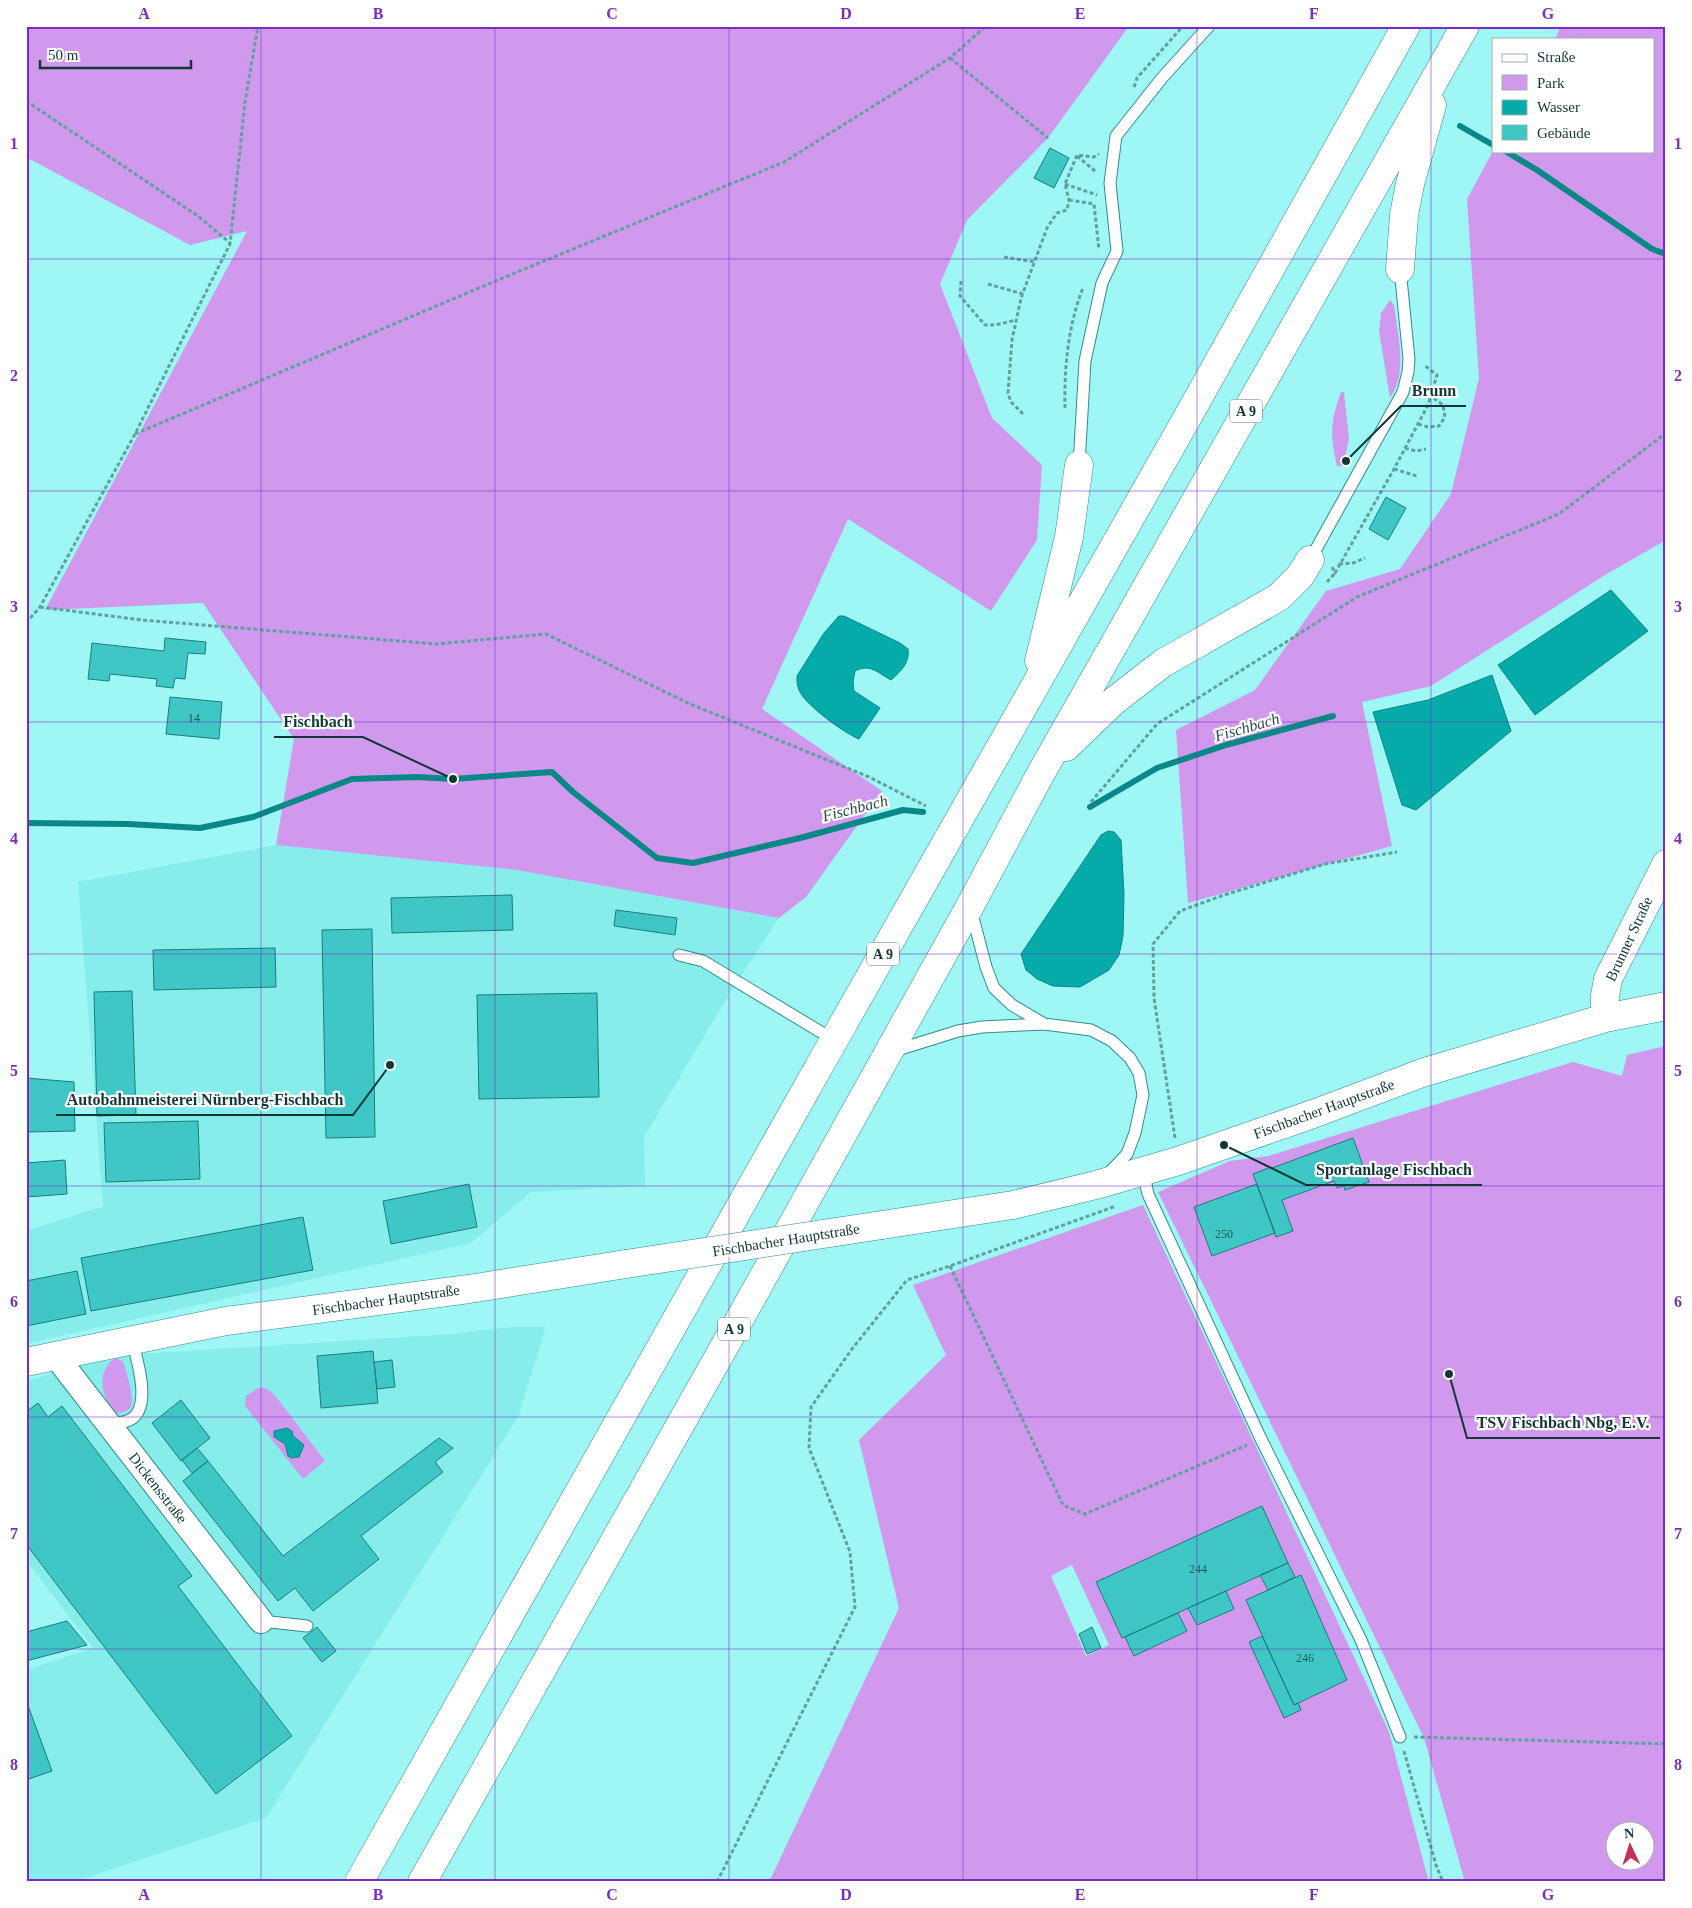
<svg xmlns="http://www.w3.org/2000/svg" width="1692" height="1908" viewBox="0 0 1692 1908" font-family="'Times New Roman',serif">
<style>
.built{fill:#87edea}
.green{fill:#d099ee;fill-rule:evenodd}
.water{fill:#05aba9;stroke:#098887}
.lines{fill:none;stroke-linecap:round;stroke-linejoin:round}
.stream{stroke:#098887;stroke-width:6}
.building{fill:#3fc7c5;stroke:#1a7d7b}
.lane-casing{stroke:#308d8b;stroke-width:13}
.street-casing{stroke:#308d8b;stroke-width:26}
.secondary-casing{stroke:#308d8b;stroke-width:29}
.highway-casing{stroke:#308d8b;stroke-width:29}
.path{stroke:#5fa19f;stroke-width:3;stroke-dasharray:4 2.5;stroke-linecap:butt}
.lane{stroke:#fff;stroke-width:11}
.street{stroke:#fff;stroke-width:24}
.secondary{stroke:#fff;stroke-width:28}
.highway{stroke:#fff;stroke-width:28}
.secondary-bridge-casing{stroke:#308d8b;stroke-width:29;stroke-linecap:butt}
.secondary-bridge{stroke:#fff;stroke-width:28}
.grid{fill:none;stroke:#7b2cbf;stroke-width:1;stroke-opacity:0.55}
.labels{text-anchor:middle;dominant-baseline:central;stroke-width:4.5;stroke-linejoin:round;paint-order:stroke}
.number-label{font-size:12px;fill:#1c5b5a}
.shield{fill:#fff;stroke:#587373;stroke-width:1}
.shield-label{font-size:14px;font-weight:bold;fill:#113737}
.street-label{font-size:15px;fill:#113737;stroke:#fff}
.water-label{font-size:16px;font-style:italic;fill:#2d4a49;stroke:#fff}
.leader{fill:none;stroke:#113737;stroke-width:2}
.callout-dot{fill:#113737;stroke:#fff;stroke-width:2}
.callout-label{font-size:16px;text-anchor:middle;font-weight:bold;fill:#113737;stroke:#fff;stroke-width:4.5;stroke-linejoin:round;paint-order:stroke}
.neatline{fill:none;stroke:#7b2cbf;stroke-width:2}
.grid-label{font-size:16px;text-anchor:middle;font-weight:bold;fill:#7b2cbf}
</style>
<rect width="100%" height="100%" fill="#9ef7f4"/>
<path class="built" d="M276,845L517,870L779,918L730,993L644,1137L645,1186L531,1192L471,1243L26,1344V1231L103,1206L78,882Z
M509,1327H546L518,1417L266,1818L73,1882H26V1670L93,1648L26,1560V1381L109,1356L451,1334Z"/>
<path class="green" d="M26,26H1129L1048,138L967,220L940,284L992,418L1042,465L1037,540L991,611L848,519L762,709L882,791L806,897L779,918L517,870L276,845L294,739L203,603L45,610L247,231L190,245L26,157Z
M1561,26H1666V540L1605,575L1431,686L1362,702L1392,846L1188,903L1176,730L1255,690L1326,591L1400,569L1451,494L1479,378L1467,199L1493,151H1653V39H1555Z
M1390,300L1394,305C1397,328 1403,353 1399,376C1398,384 1394,391 1390,398L1379,331L1381,313Z
M1341,392H1344L1349,439L1343,466H1337C1330,436 1330,422 1341,392Z
M1666,1046V1882H1465L1424,1738L1158,1192L1230,1161L1268,1156L1573,1062L1622,1076L1627,1055ZM1614,1830H1644V1860H1614Z
M1143,1205L1389,1732L1428,1879L1421,1882H769L899,1608L859,1440L946,1355L913,1285ZM1072,1565L1109,1645L1086,1656L1051,1576Z
M116,1357L123,1362C126,1371 136,1400 130,1408C127,1412 121,1412 116,1413C101,1397 95,1372 116,1357Z
M258,1388H265L273,1393L325,1461L303,1479L245,1406L246,1396Z"/>
<path class="water" d="M1611,590L1648,631L1535,715L1498,665Z
M839,616H844L900,643L908,649C910,663 901,671 891,680C878,673 870,663 855,671L853,682L854,691L880,708L859,739C844,733 807,706 800,692C797,686 797,682 797,676L824,633Z
M1492,675L1511,731L1416,810L1402,805L1373,712L1428,700Z
M1108,831L1114,832L1121,840L1124,894L1123,936L1119,955L1109,970L1080,987L1053,986L1037,979L1026,970L1021,954L1101,835Z
M287,1428L292,1431L293,1436L304,1445L299,1457L292,1458L288,1456L285,1444L274,1437V1431Z"/>
<g class="lines">
<path class="stream" d="M1460,126L1493,145
M1505,151L1537,170L1652,249L1666,254
M1090,807L1157,768L1226,745L1333,716
M26,823L128,824L200,828L253,817L352,779L417,777L453,779L552,772L573,792L657,858L693,863L804,837L903,810L923,812"/>
</g>
<path class="building" d="M1050,148L1069,158L1054,188L1034,178Z
M1386,497L1406,508L1388,540L1369,529Z
M165,638L206,642L205,654L188,653L185,679L175,678L173,688L156,686L157,679L110,674L109,681L88,679L92,643L164,651Z
M170,697L222,702L219,739L166,734Z
M512,895L513,930L392,933L391,898Z
M616,910L677,918L675,935L614,926Z
M372,929L375,1137L326,1138L322,930Z
M275,948L276,987L154,990L153,950Z
M132,991L136,1115L97,1116L94,992Z
M597,993L599,1097L479,1099L477,995Z
M26,1078L74,1082L75,1131L27,1132Z
M198,1121L200,1179L106,1182L104,1123Z
M1353,1138L1369,1182L1345,1190L1344,1186L1337,1188L1334,1181L1282,1200L1293,1231L1276,1237L1253,1174L1271,1167L1272,1168Z
M65,1160L67,1194L26,1197V1163Z
M469,1184L477,1227L391,1244L383,1201Z
M1257,1184L1275,1233L1212,1256L1194,1207Z
M303,1217L313,1270L91,1311L81,1258Z
M77,1271L86,1314L26,1326V1281Z
M373,1351L378,1403L321,1408L317,1356Z
M392,1360L395,1387L377,1389L374,1362Z
M181,1400L210,1438L181,1461L152,1423Z
M38,1403L48,1417L62,1406L192,1576L178,1586L292,1736L216,1794L26,1544V1412Z
M439,1438L453,1448L435,1462L443,1472L361,1536L379,1559L313,1611L295,1588L278,1601L183,1481L208,1461L283,1556Z
M197,1448L208,1461L192,1473L182,1460Z
M1262,1506L1288,1563L1122,1638L1096,1582Z
M1288,1563L1295,1577L1268,1590L1260,1575Z
M1301,1575L1347,1680L1294,1705L1246,1600Z
M1226,1591L1234,1609L1197,1625L1188,1608Z
M1178,1613L1187,1631L1134,1656L1125,1637Z
M67,1621L87,1645L26,1661V1632Z
M317,1627L336,1651L322,1662L303,1638Z
M1092,1627L1101,1648L1087,1654L1079,1634Z
M1262,1636L1294,1705L1298,1703L1301,1710L1284,1718L1249,1642Z
M26,1700L52,1771L26,1780Z"/>
<g class="lines">
<g class="lane-casing">
<path id="lane" d="M1079,465L1085,361L1102,283L1117,251L1110,183L1116,136L1162,78L1209,26
M1310,560L1403,392L1408,372L1409,359L1400,269
M971,910L986,967L994,988L1012,1005L1044,1024L1091,1030L1112,1041L1130,1058L1139,1073L1143,1095L1135,1133L1127,1154L1107,1175
M679,955L703,961L834,1040
M894,1051L958,1031L982,1027L1044,1024
M1143,1171L1148,1194L1261,1439L1361,1640L1400,1737
M107,1423C113,1422 122,1423 127,1421C154,1412 137,1360 132,1340
M261,1621L307,1626"/>
</g>
<g class="street-casing">
<path id="street" d="M55,1355L261,1621"/>
</g>
<g class="secondary-casing">
<path id="secondary" d="M1605,1018V996L1608,979L1666,864
M882,1225L1013,1205L1096,1185L1178,1161L1224,1145L1313,1114L1422,1073L1605,1018L1666,1006
M26,1362L226,1321L469,1289L626,1264"/>
</g>
<g class="highway-casing">
<path id="highway" d="M1400,269L1404,215L1410,184L1432,105
M1039,661L1069,537L1079,465
M1066,747L1114,701L1163,663L1279,597L1300,576L1310,560
M359,1882L834,1040L1191,411L1406,26
M422,1882L732,1333L970,906L1041,773L1465,26"/>
</g>
<path class="path" d="M950,58L1048,138
M1134,87L1137,78L1183,26
M26,101L198,216L230,243
M1077,156L1095,171
M1065,184L1097,195
M1069,200L1094,204L1099,250
M1004,257L1035,262
M961,281L960,296L985,325H995L1016,320
M988,284L1023,294
M1065,408C1064,369 1068,325 1083,288
M1023,414L1011,402L1008,393L1012,340L1021,298L1047,228L1057,213L1067,210L1069,200L1065,184L1077,155L1094,157L1099,154
M1418,424L1428,427L1439,426L1445,417L1443,405L1431,396
M135,434L493,282L784,162L950,58L986,26
M1405,448L1416,451L1426,449
M1394,469L1417,476
M1339,564L1353,563L1365,558
M1332,567L1335,573L1394,469L1428,405L1437,375L1424,365
M1327,582L1335,573
M40,607L142,620L436,644L546,634L690,704L869,777L926,806
M26,623L40,607L135,434L230,244L245,102L258,26
M1091,802L1157,724L1357,597L1559,514L1666,433
M1175,1138L1154,998L1153,944L1180,911L1224,895L1325,864L1397,852
M950,1266L1063,1505L1085,1514L1247,1445
M1414,1737L1666,1744
M1404,1751L1436,1865L1443,1882
M717,1882L855,1607L850,1552L809,1448L811,1407L852,1349L907,1280L950,1266L1116,1206"/>
<use href="#lane" class="lane"/>
<use href="#street" class="street"/>
<use href="#secondary" class="secondary"/>
<use href="#highway" class="highway"/>
<g class="secondary-bridge-casing">
<path id="secondary-bridge" d="M626,1264L882,1225"/>
</g>
<use href="#secondary-bridge" class="secondary-bridge"/>
</g>
<path class="grid" d="M261,26V1882M495,26V1882M729,26V1882M963,26V1882M1197,26V1882M1431,26V1882M26,259H1666M26,491H1666M26,722H1666M26,954H1666M26,1186H1666M26,1417H1666M26,1649H1666"/>
<g class="labels">
<g class="number-label">
<text x="194" y="718">14</text>
<text x="1224" y="1234">250</text>
<text x="1198" y="1569">244</text>
<text x="1305" y="1658">246</text>
</g>
<g class="shield">
<rect x="1230" y="399.5" width="32" height="23" rx="4"/>
<rect x="867" y="942.5" width="32" height="23" rx="4"/>
<rect x="718" y="1317.5" width="32" height="23" rx="4"/>
</g>
<g class="shield-label">
<text x="1246" y="411">A 9</text>
<text x="883" y="954">A 9</text>
<text x="734" y="1329">A 9</text>
</g>
<g class="street-label">
<text transform="translate(1629 939) rotate(-65)">Brunner Straße</text>
<text transform="translate(1324 1109) rotate(-20)">Fischbacher Hauptstraße</text>
<text transform="translate(786 1240) rotate(-9)">Fischbacher Hauptstraße</text>
<text transform="translate(386 1300) rotate(-8)">Fischbacher Hauptstraße</text>
<text transform="translate(158 1488) rotate(52)">Dickensstraße</text>
</g>
<g class="water-label">
<text transform="translate(1247 727) rotate(-16)">Fischbach</text>
<text transform="translate(855 808) rotate(-14)">Fischbach</text>
</g>
</g>
<path class="leader" d="M1346 461L1401 406H1466M453 779L363 737H274M390 1065L353 1115H56M1224 1145L1306 1185H1482M1449 1374L1467 1438H1660"/>
<g class="callout-dot">
<circle cx="1346" cy="461" r="5"/>
<circle cx="453" cy="779" r="5"/>
<circle cx="390" cy="1065" r="5"/>
<circle cx="1224" cy="1145" r="5"/>
<circle cx="1449" cy="1374" r="5"/>
</g>
<g class="callout-label">
<text x="1434" y="396">Brunn</text>
<text x="318" y="727">Fischbach</text>
<text x="205" y="1105">Autobahnmeisterei Nürnberg-Fischbach</text>
<text x="1394" y="1175">Sportanlage Fischbach</text>
<text x="1563" y="1428">TSV Fischbach Nbg, E.V.</text>
</g>
<rect width="1692" height="1908" fill="none" stroke="#ffffff" stroke-width="55"/>
<rect x="1492" y="38" width="162" height="115" fill="#ffffff" stroke="#a0afaf"/>
<rect x="1502" y="54" width="25" height="8" fill="#ffffff" stroke="#a0afaf"/>
<text x="1537" y="62" font-size="15" fill="#113737">Straße</text>
<rect x="1502" y="75" width="25" height="15" fill="#d099ee" stroke="#a0afaf"/>
<text x="1537" y="88" font-size="15" fill="#113737">Park</text>
<rect x="1502" y="100" width="25" height="15" fill="#05aba9" stroke="#a0afaf"/>
<text x="1537" y="112" font-size="15" fill="#113737">Wasser</text>
<rect x="1502" y="125" width="25" height="15" fill="#3fc7c5" stroke="#a0afaf"/>
<text x="1537" y="138" font-size="15" fill="#113737">Gebäude</text>
<g transform="translate(1630 1846) rotate(356)"><circle r="24" fill="#ffffff" stroke="#a0afaf"/>
<path d="M0-4L9 19L0 12L-9 19Z" fill="#c43353"/>
<text y="-8" font-size="14" font-weight="bold" text-anchor="middle" fill="#113737">N</text>
</g>
<path d="M40 60v8h151v-8" fill="none" stroke="#113737" stroke-width="2.5"/>
<text x="48" y="60" font-size="15" fill="#113737" stroke="#ffffff" stroke-width="4" paint-order="stroke">50 m</text>
<rect x="28" y="28" width="1636" height="1852" class="neatline"/>
<g class="grid-label">
<text x="144" y="19">A</text>
<text x="378" y="19">B</text>
<text x="612" y="19">C</text>
<text x="846" y="19">D</text>
<text x="1080" y="19">E</text>
<text x="1314" y="19">F</text>
<text x="1548" y="19">G</text>
<text x="14" y="149">1</text>
<text x="1678" y="149">1</text>
<text x="14" y="381">2</text>
<text x="1678" y="381">2</text>
<text x="14" y="612">3</text>
<text x="1678" y="612">3</text>
<text x="14" y="844">4</text>
<text x="1678" y="844">4</text>
<text x="14" y="1076">5</text>
<text x="1678" y="1076">5</text>
<text x="14" y="1307">6</text>
<text x="1678" y="1307">6</text>
<text x="14" y="1539">7</text>
<text x="1678" y="1539">7</text>
<text x="14" y="1770">8</text>
<text x="1678" y="1770">8</text>
<text x="144" y="1900">A</text>
<text x="378" y="1900">B</text>
<text x="612" y="1900">C</text>
<text x="846" y="1900">D</text>
<text x="1080" y="1900">E</text>
<text x="1314" y="1900">F</text>
<text x="1548" y="1900">G</text>
</g>
</svg>
